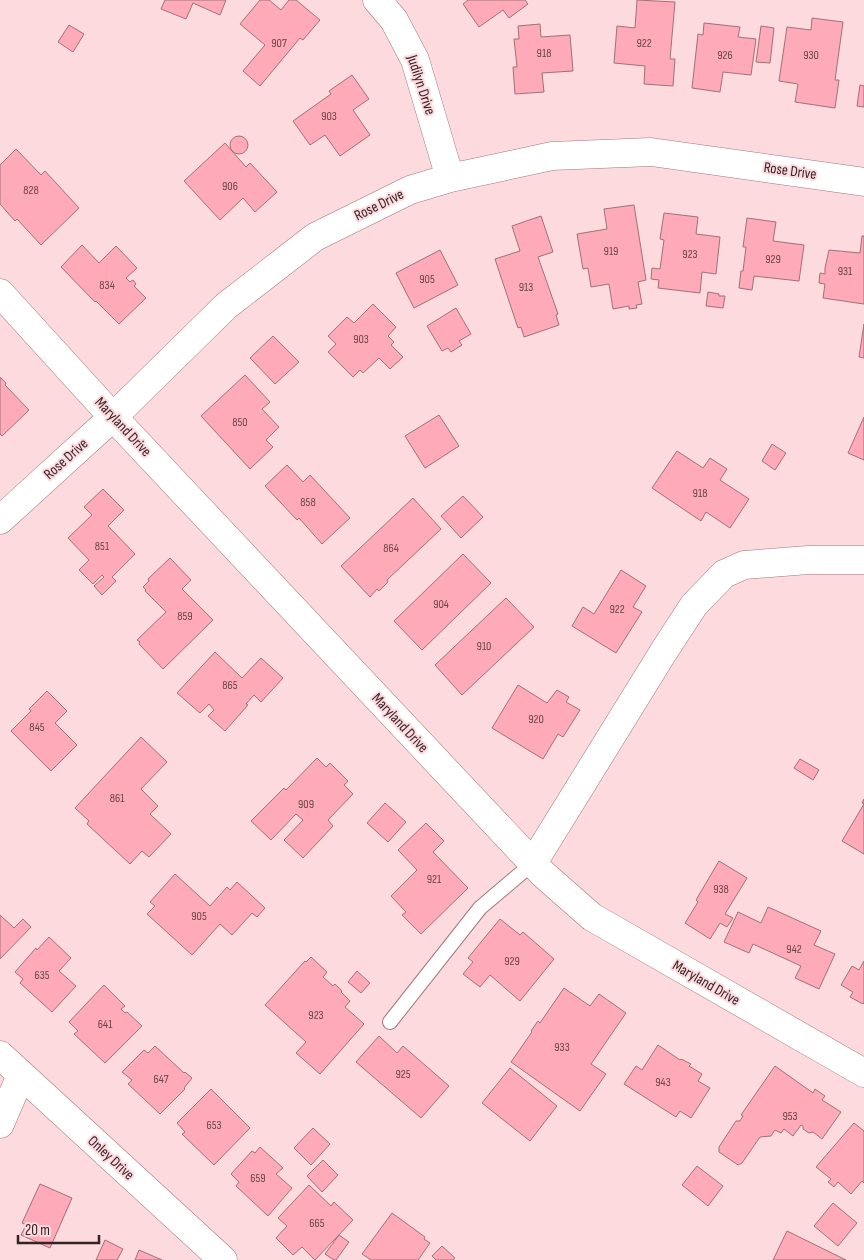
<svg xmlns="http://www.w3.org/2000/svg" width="864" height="1260" viewBox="0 0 864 1260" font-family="'Sofia Sans Condensed',sans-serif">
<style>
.building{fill:#feaab8;stroke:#a27077}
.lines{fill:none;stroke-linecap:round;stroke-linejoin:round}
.service-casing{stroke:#a7747c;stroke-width:16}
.minor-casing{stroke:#a7747c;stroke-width:29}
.tertiary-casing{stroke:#a7747c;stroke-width:29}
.service{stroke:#fff;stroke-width:14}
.minor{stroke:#fff;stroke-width:28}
.tertiary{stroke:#fff;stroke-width:28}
.labels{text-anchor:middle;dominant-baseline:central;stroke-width:4;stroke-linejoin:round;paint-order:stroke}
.number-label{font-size:12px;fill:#69444a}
.street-label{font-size:15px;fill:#372225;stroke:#fcdade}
</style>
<rect width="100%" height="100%" fill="#fcdade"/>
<path class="building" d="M165,0H226L220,15L193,3L186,19L161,9Z
M260,0H269L281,10L289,0H296L320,20L303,40L300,38L260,86L243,71L265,45L240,24Z
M468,0H525L528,4L509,18L503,10L479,27L463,4Z
M637,0L675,2L670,59H675L673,86L644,84L645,66L614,63L617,26L635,28Z
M812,18L843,22L835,80H839L835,108L795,102L798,84L779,81L787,27L811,30Z
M704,23L740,27L738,37L756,39L751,75L723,72L720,92L692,88L698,34L703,35Z
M540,24L541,37L570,35L573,71L542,73L544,92L515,94L513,67H517L514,39H519L518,26Z
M69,25L84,34L73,52L58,42Z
M761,26L774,28L770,63L756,62Z
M352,75L369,99L353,110L370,135L340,156L325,135L310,145L293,121L331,94L329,91Z
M860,85L864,86V107L857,106Z
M230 145a9 9 0 1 1 18 0a9 9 0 1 1-18 0Z
M225,143L246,167L250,163L277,192L255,212L243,198L220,220L184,181Z
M16,149L41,175L45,171L79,208L41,245L17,219L15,221L0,204V165Z
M634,205L646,280L638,282L642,304L636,305L637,308L629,309V306L613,309L609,284L591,287L588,268L583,269L577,234L607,229L604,209Z
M664,213L698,217L696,234L720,237L716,274L702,272L700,293L658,288L659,280L651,279L652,268L660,269L664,240L660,239Z
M541,216L553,252L538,257L558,314L556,315L559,325L524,337L521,327L518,328L495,259L520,251L512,226Z
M747,218L776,222L773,241L804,245L799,281L754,276L752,290L739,288L741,271H743L746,247H743Z
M862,236H864V304L823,298L825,284L819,283L820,273L825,274V268L829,250L860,253Z
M82,245L99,263L116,246L137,268L126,278L130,282L133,280L136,284L134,286L146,298L119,324L96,301L95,302L61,267Z
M440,250L458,285L414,308L396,273Z
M708,292L719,294V296H725L723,308L706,306Z
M373,304L396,327L388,336L394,342L391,345L403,357L390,369L379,358L363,373L360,370L353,377L328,352L336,344L328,336L347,317L354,323Z
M456,308L471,334L459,341L462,345L451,352L448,348L442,351L427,326Z
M864,324V358L859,357Z
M273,336L299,362L275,384L250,358Z
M245,375L270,402L262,409L279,427L266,440L273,447L250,469L201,416Z
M0,377L6,383L5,385L29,410L2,436L0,434Z
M439,415L459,446L425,468L405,436Z
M864,417V460L848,453Z
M772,444L786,453L775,470L762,461Z
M677,451L703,468L710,458L727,469L720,480L749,499L730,528L706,512L701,521L652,488Z
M287,465L303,482L310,475L350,518L322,544L299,518L297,520L265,486Z
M103,489L124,510L108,526L135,554L112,577L116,581L102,595L94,586L104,577L102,575L93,584L79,570L89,560L68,538L92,515L84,507Z
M463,496L483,517L461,538L441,516Z
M413,498L441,529L387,580L388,582L379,591L377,589L370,597L341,566Z
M463,554L491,583L422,650L394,621Z
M170,558L191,580L182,589L213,620L163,669L139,644L140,642L137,640L166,612L145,591L146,590L143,587L149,581L148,579Z
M621,570L646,586L633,607L642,612L616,653L572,626L583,607L594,614Z
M506,598L534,627L462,695L435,665Z
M215,652L242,678L261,658L283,678L261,702L254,695L246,704L248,705L225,731L208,716L214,710L209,704L200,713L177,693Z
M518,685L547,703L557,690L569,697L566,702L580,710L563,737L558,734L543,759L492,728Z
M47,691L67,711L55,723L77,745L51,771L11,731L31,711L29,709Z
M141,737L167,762L141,789L158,806L150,814L171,834L149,857L142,851L130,864L87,824L89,821L75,808Z
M317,758L326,767L330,763L348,781L344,785L353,794L328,820L333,826L303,858L284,840L303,820L296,814L271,840L251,821L284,788L286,790Z
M800,759L819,770L813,780L794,768Z
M864,799V854L842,841L864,804L862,803Z
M385,803L406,822L388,842L367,823Z
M426,823L444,841L433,852L468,888L421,934L402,915L406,912L391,896L417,870L398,850Z
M719,861L747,878L725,914L733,918L727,927L720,923L710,939L685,923L698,902L696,900Z
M175,874L210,906L227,887L230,890L237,882L265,908L257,917L252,913L232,935L220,924L192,955L147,914L155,906L150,902Z
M768,907L821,931L814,945L835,954L819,989L795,978L801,966L753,944L749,953L724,942L738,912L761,923Z
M0,915L14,928L23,919L31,927L0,959Z
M500,919L520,935L523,932L554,959L520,1001L490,975L480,987L463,974L473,962L468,958Z
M49,937L71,958L59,971L76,986L52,1012L20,983L23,979L15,972L36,948L37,950Z
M311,957L327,972L323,977L333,986L335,984L342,991L341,992L350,1001L345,1007L364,1024L320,1074L296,1053L306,1042L265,1005L305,961L306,962Z
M864,961V1002L863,1004L850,997L853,992L841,985L852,966L859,970Z
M357,971L370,983L361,993L348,982Z
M104,985L125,1006L121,1009L125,1013L127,1012L142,1026L105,1063L74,1034L78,1031L69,1022Z
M564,988L590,1006L599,994L626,1013L591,1064L606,1074L580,1111L511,1062L532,1032L531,1031L538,1021L540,1023Z
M379,1036L397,1053L403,1046L449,1086L421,1118L356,1062Z
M658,1045L680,1060L681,1059L691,1064L689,1066L702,1074L698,1081L710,1088L691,1118L680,1111L676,1117L624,1084L636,1066L642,1070Z
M155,1046L184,1073L185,1072L192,1078L184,1088L185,1089L160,1114L128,1084L132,1080L122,1072L144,1050L148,1053Z
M775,1066L813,1093L815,1089L825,1096L822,1100L841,1112L822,1139L813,1132L809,1133L803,1129V1126L801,1125L793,1136L784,1129L781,1133L775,1130L771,1136L760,1137L742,1163L738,1165L719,1152V1147L736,1121H740L743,1116L741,1115Z
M510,1068L557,1106L530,1141L482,1103Z
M211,1089L250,1128L214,1165L182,1134L185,1132L177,1123Z
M854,1123L864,1131V1183L862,1181L851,1194L838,1182L834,1187L828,1182L831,1179L816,1167Z
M313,1128L330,1144L311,1165L294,1148Z
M260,1147L283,1168L276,1174L292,1188L268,1216L236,1186L239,1182L231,1174L252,1151L255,1153Z
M323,1160L338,1175L322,1192L307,1176Z
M697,1166L723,1186L708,1206L682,1185Z
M40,1184L72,1198L50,1248L21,1235L26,1225L22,1223Z
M309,1185L331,1206L334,1202L353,1220L315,1260L302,1247L293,1255L276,1238L287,1226L278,1218Z
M833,1203L857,1223L838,1246L814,1226Z
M392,1213L425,1237L424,1239L430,1243L418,1260H371L362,1254Z
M787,1231L846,1260H773Z
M339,1235L349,1242L336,1260H334L325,1254Z
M105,1240L123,1249L117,1260H96Z
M442,1246L455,1258L453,1260H436L432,1256Z
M139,1250L162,1260H135Z"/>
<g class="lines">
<g class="service-casing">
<path id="service" d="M390,1022L480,908L533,863"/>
</g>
<g class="minor-casing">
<path id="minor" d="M377,0L394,20L415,60L450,178
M0,520L113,417L226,306L315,237L410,190L450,178L552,156L651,152L864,182
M533,863L664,651L694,605L724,574L744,565L808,560H864
M0,1055L223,1260
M0,1124L21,1075"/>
</g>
<g class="tertiary-casing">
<path id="tertiary" d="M0,293L113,417L543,874L592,917L864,1073"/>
</g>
<use href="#service" class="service"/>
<use href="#minor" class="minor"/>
<use href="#tertiary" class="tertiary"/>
</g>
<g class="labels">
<g class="number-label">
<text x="279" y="43">907</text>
<text x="644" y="43">922</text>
<text x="544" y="53">918</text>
<text x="725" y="55">926</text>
<text x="811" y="55">930</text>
<text x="329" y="116">903</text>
<text x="230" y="186">906</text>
<text x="31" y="190">828</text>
<text x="611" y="251">919</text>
<text x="690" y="254">923</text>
<text x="773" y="259">929</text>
<text x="845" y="271">931</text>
<text x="427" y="279">905</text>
<text x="107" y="285">834</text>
<text x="526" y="287">913</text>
<text x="361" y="339">903</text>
<text x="240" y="422">850</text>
<text x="700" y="493">918</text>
<text x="308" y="502">858</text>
<text x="102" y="546">851</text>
<text x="391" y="548">864</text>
<text x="441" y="604">904</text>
<text x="617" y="609">922</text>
<text x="185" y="616">859</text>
<text x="484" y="646">910</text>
<text x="230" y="685">865</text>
<text x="536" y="719">920</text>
<text x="37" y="727">845</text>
<text x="117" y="798">861</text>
<text x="306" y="804">909</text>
<text x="434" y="879">921</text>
<text x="721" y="889">938</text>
<text x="199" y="916">905</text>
<text x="794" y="949">942</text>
<text x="512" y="961">929</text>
<text x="42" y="975">635</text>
<text x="316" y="1015">923</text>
<text x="105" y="1024">641</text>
<text x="562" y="1047">933</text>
<text x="403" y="1074">925</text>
<text x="161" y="1079">647</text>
<text x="663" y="1082">943</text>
<text x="790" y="1116">953</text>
<text x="214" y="1125">653</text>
<text x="258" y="1178">659</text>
<text x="317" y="1223">665</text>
</g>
<g class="street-label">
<text transform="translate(421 85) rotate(72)">Judilyn Drive</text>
<text transform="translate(790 171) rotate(8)">Rose Drive</text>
<text transform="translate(379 205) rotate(-26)">Rose Drive</text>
<text transform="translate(123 427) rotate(47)">Maryland Drive</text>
<text transform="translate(66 459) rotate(-42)">Rose Drive</text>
<text transform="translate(400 723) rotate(47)">Maryland Drive</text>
<text transform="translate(706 983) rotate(30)">Maryland Drive</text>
<text transform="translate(111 1158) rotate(43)">Onley Drive</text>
</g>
</g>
<path d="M18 1235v8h81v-8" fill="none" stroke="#372225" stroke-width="2.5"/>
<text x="25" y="1235" font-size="15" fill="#372225" stroke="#fcdade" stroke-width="4" paint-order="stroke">20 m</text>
</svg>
